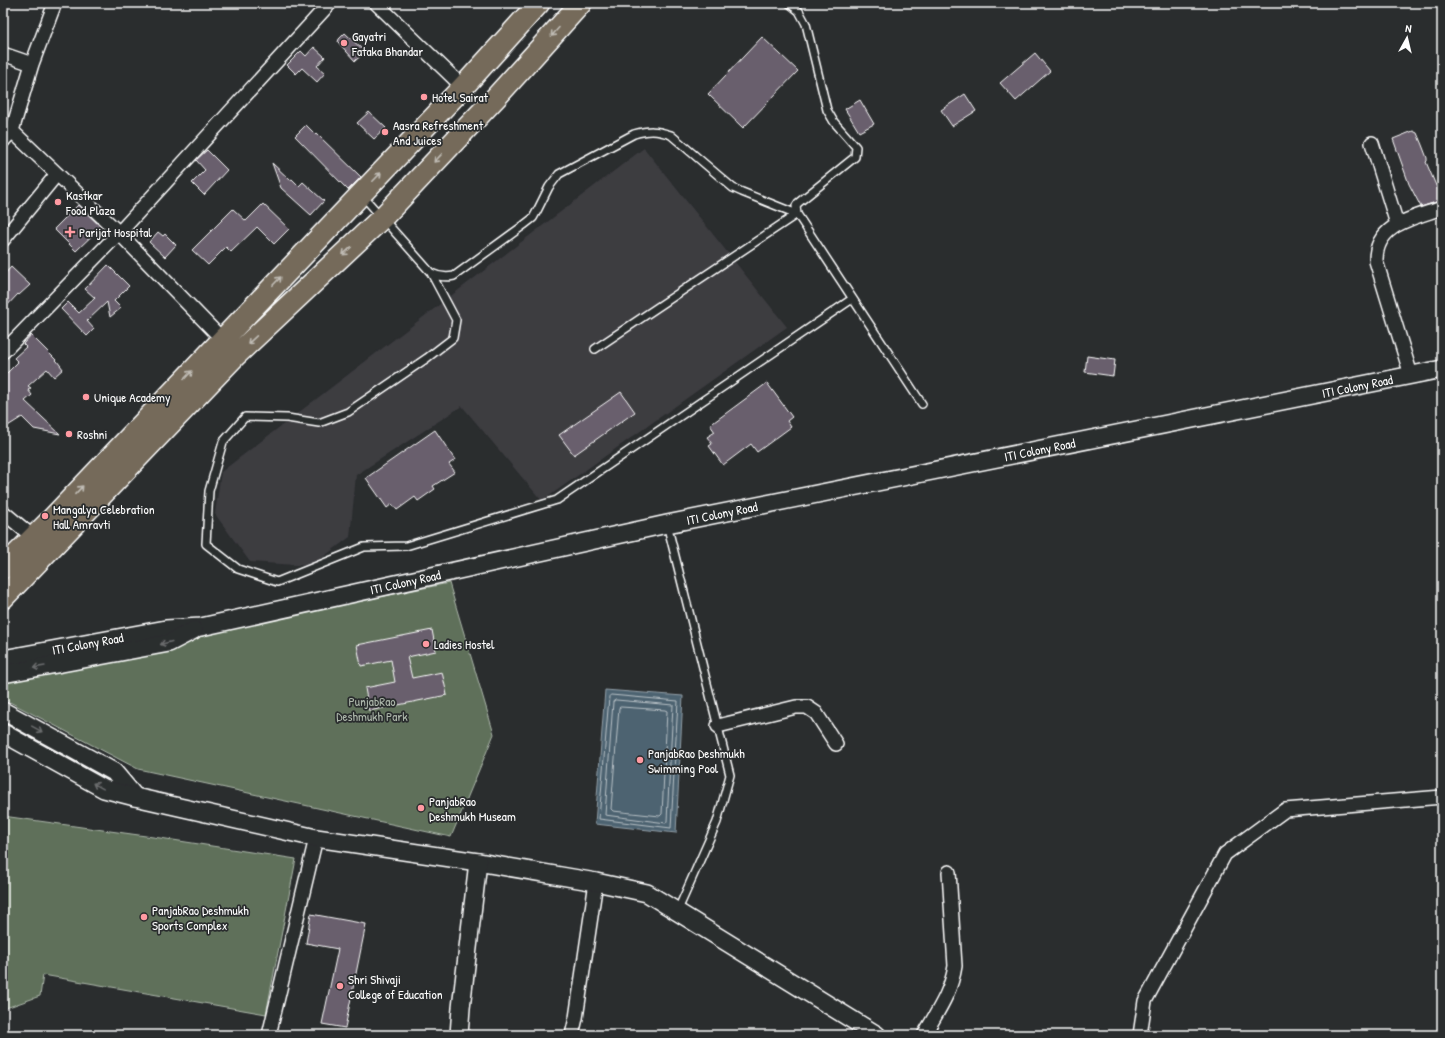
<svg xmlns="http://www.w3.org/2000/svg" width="1445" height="1038" viewBox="0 0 1445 1038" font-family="'Patrick Hand',sans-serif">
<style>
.built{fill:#3d3c41}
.green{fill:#5e705a;stroke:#aeb8ac}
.water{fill:#4d6371;stroke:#94a1aa}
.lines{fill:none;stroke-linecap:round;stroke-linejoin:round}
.shore{stroke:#b8c1c6;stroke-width:1}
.building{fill:#695e6d;stroke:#fff}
.service-casing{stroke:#fff;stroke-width:10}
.minor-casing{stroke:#fff;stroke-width:16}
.tertiary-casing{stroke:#fff;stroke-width:20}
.primary-casing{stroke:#fff;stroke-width:24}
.service{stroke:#2a2d2e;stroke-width:7}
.minor{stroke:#2a2d2e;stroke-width:13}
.tertiary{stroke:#2a2d2e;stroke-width:17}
.primary{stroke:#746a5a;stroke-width:21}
.oneway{stroke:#c0bcb5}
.oneway2{stroke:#6a6c6d}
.poi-dot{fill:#ff9aa2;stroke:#2a2d2e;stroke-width:1.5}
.labels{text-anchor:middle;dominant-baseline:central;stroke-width:3.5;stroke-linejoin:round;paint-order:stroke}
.poi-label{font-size:13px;fill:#fff;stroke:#2a2d2e;text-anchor:start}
.street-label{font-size:13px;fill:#fff;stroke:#2a2d2e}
.park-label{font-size:13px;fill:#aeb8ac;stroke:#2a2d2e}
</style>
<rect width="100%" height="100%" fill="#2a2d2e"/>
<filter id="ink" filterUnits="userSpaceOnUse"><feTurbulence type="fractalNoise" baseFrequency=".025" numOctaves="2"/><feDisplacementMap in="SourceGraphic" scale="8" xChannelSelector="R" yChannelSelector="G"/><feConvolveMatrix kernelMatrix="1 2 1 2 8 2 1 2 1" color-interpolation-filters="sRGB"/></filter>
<g filter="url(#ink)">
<path class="built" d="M644,148L787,327L542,501L462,406L356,475L350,537L311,566L250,562L215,514L221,472Z"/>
<path class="green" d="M449,583L494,734L451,837L138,769L4,699L3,697V677L6,672Z
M3,816L160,838L296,859L266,1014L43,975L40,996L3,1009Z"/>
<path class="water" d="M605,690L683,696L676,833L595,824Z"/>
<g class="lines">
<path class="shore" d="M611,695L678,701L671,828L599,819L609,697Z
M616,700L673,705L667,821L666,823L605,815L613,702Z
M621,707L665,710L667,711L662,814L660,816L613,811L611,809L619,708Z"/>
</g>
<path class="building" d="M345,33L365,52L355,61L338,42L339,39Z
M762,37L798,71L743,128L708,94Z
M314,47L325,57L317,66L325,73L317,82L302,68L296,74L287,65L301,51L306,56Z
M1035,53L1050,71L1016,101L1000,83Z
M965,94L976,111L952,126L941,110Z
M860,100L874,124L859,132L845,109Z
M369,112L386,128L374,139L357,123Z
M306,125L315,134L316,133L361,177L348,190L295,136Z
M1413,131L1417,133L1422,145L1427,158V161L1426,162L1437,188L1441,190L1439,193L1442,198V200L1421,207L1409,184L1393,139Z
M207,150L227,170L204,195L192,183L205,170L196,160Z
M272,163L290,180L292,179L299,186L303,182L324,201L311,215L281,188Z
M263,204L289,229L274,244L257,227L231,252L226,247L208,265L192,250L233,209L246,221Z
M78,205L101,227L76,251L54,229Z
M158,232L163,236L165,234L176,245L165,257L149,242Z
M108,265L129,286L114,301L121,308L110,317L107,302L87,321L94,329L87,336L61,309L68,302L79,313L95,298L85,289Z
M11,267L30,285L19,295L18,294L3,310V276Z
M31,335L57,361L63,369L54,377L47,369L28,386L31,388L28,390L32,395L25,401L60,434L34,429L22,417L3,429V377L18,362L14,358L26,347L23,344Z
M1087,356L1115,360L1113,376L1085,372Z
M767,383L792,417L787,421L791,427L757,452L751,444L723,465L709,446L712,444L707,437L715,432L710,425Z
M621,392L635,412L574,455L559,435Z
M435,430L455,460L449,464L455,472L433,486L435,489L418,501L415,497L397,510L392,504L387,508L366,478Z
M432,630L436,651L407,657L412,678L442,672L447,695L369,711L365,688L395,682L391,660L361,666L357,645Z
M311,914L366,924L345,1028L322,1024L338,949L306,943Z"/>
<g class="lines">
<g class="service-casing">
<path id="service" d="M789,3L799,11L806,24L827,110L834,122L856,147L855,157L798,203L796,206L797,214L922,404
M362,195L431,273L456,320L453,338L427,358L348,412L319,423L287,418L245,417L223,442L209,491L206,544L238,569L277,582L364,547L406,546L557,500L852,299
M431,273C439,277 445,278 454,276L524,225L533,218L538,209L549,187L559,174L634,134C649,130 656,130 671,135L733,188L742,192L797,214L595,349
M667,524L730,775L717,822L677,912"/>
</g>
<g class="minor-casing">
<path id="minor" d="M376,3L463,87
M3,54L32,64
M3,128L12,131L119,233L222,339
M3,141L12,131L32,64L55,3
M1372,143L1397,224
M3,240L57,174
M3,352L119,233L330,3
M1411,375L1376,261C1375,224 1414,218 1442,208
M3,512L33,537
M718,726L796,707H807L816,713L836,744
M269,1035L316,838
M572,1035L576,1018L596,882
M924,1035C937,1012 951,993 955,966L949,872
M1140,1035L1145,1001L1225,854L1285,810L1442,797"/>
</g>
<g class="tertiary-casing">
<g id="tertiary">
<path id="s1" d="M3,659L166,629L201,627L667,524L1442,369"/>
<path d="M3,674L169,643L194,630"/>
<path d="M3,711L114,772L135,797"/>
<path d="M3,733L104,789L135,797L316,838L478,862L596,882L647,893L877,1035"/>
<path d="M459,1035L461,1008L478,862"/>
</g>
</g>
<g class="primary-casing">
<path id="primary" d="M3,568L50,521L463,87L539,3
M3,598L236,355L383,217L498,95L581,3"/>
</g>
<use href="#service" class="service"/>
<use href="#minor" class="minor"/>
<use href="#tertiary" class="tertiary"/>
<use href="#primary" class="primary"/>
</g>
<defs><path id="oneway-shaft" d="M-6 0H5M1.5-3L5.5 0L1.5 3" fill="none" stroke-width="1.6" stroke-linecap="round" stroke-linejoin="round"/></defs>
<g class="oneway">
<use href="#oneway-shaft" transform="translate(555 32) rotate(132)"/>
<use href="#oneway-shaft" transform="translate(438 158) rotate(133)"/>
<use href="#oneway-shaft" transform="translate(377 177) rotate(-46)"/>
<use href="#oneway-shaft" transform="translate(347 251) rotate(137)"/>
<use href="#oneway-shaft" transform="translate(277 281) rotate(-46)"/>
<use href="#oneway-shaft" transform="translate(252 340) rotate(137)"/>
<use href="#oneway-shaft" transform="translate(188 375) rotate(-47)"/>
<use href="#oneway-shaft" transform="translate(79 490) rotate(-47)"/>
</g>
<g class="oneway2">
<use href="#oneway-shaft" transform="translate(166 643) rotate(165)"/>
<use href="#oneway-shaft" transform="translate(39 667) rotate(170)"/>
<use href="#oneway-shaft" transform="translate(37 729) rotate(29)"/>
<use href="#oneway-shaft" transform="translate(98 786) rotate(-151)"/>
</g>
</g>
<g class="poi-dot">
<circle cx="344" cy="43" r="4"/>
<circle cx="424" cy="97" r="4"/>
<circle cx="385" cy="132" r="4"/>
<circle cx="58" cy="202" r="4"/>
<path d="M68 226h4v4h4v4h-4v4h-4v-4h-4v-4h4z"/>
<circle cx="86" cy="397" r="4"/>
<circle cx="69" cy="434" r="4"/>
<circle cx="45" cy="516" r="4"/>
<circle cx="426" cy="644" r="4"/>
<circle cx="640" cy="760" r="4"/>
<circle cx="421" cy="808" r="4"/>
<circle cx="144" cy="917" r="4"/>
<circle cx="340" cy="986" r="4"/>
</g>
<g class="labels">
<g class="poi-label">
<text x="352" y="36">Gayatri<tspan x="352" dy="15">Fataka Bhandar</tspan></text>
<text x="432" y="97">Hotel Sairat</text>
<text x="393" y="125">Aasra Refreshment<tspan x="393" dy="15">And Juices</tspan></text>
<text x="66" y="195">Kastkar<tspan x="66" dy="15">Food Plaza</tspan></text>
<text x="79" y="232">Parijat Hospital</text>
<text x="94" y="397">Unique Academy</text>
<text x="77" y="434">Roshni</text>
<text x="53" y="509">Mangalya Celebration<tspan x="53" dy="15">Hall Amravti</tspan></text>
<text x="434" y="644">Ladies Hostel</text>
<text x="648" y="753">PanjabRao Deshmukh<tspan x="648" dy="15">Swimming Pool</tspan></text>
<text x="429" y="801">PanjabRao<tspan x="429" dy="15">Deshmukh Museam</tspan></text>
<text x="152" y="910">PanjabRao Deshmukh<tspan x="152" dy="15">Sports Complex</tspan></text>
<text x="348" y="979">Shri Shivaji<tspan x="348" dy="15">College of Education</tspan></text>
</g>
<g class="street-label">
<text stroke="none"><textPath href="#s1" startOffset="1382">ITI Colony Road</textPath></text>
<text stroke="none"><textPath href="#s1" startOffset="1058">ITI Colony Road</textPath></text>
<text stroke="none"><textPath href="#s1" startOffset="734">ITI Colony Road</textPath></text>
<text stroke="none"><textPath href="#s1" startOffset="410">ITI Colony Road</textPath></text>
<text stroke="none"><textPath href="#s1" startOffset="86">ITI Colony Road</textPath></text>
</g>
<g class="park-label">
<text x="372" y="701">PunjabRao<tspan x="372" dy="15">Deshmukh Park</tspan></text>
</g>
</g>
<rect width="1445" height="1038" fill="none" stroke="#2a2d2e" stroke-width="16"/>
<rect x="8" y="8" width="1429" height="1022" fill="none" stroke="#fff" stroke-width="1.5" filter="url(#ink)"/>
<g transform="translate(1407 38) rotate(8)" stroke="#2a2d2e" stroke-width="3" paint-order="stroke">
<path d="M0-3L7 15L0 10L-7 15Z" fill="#ffffff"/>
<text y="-6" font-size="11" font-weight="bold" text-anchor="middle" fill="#ffffff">N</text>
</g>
</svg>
